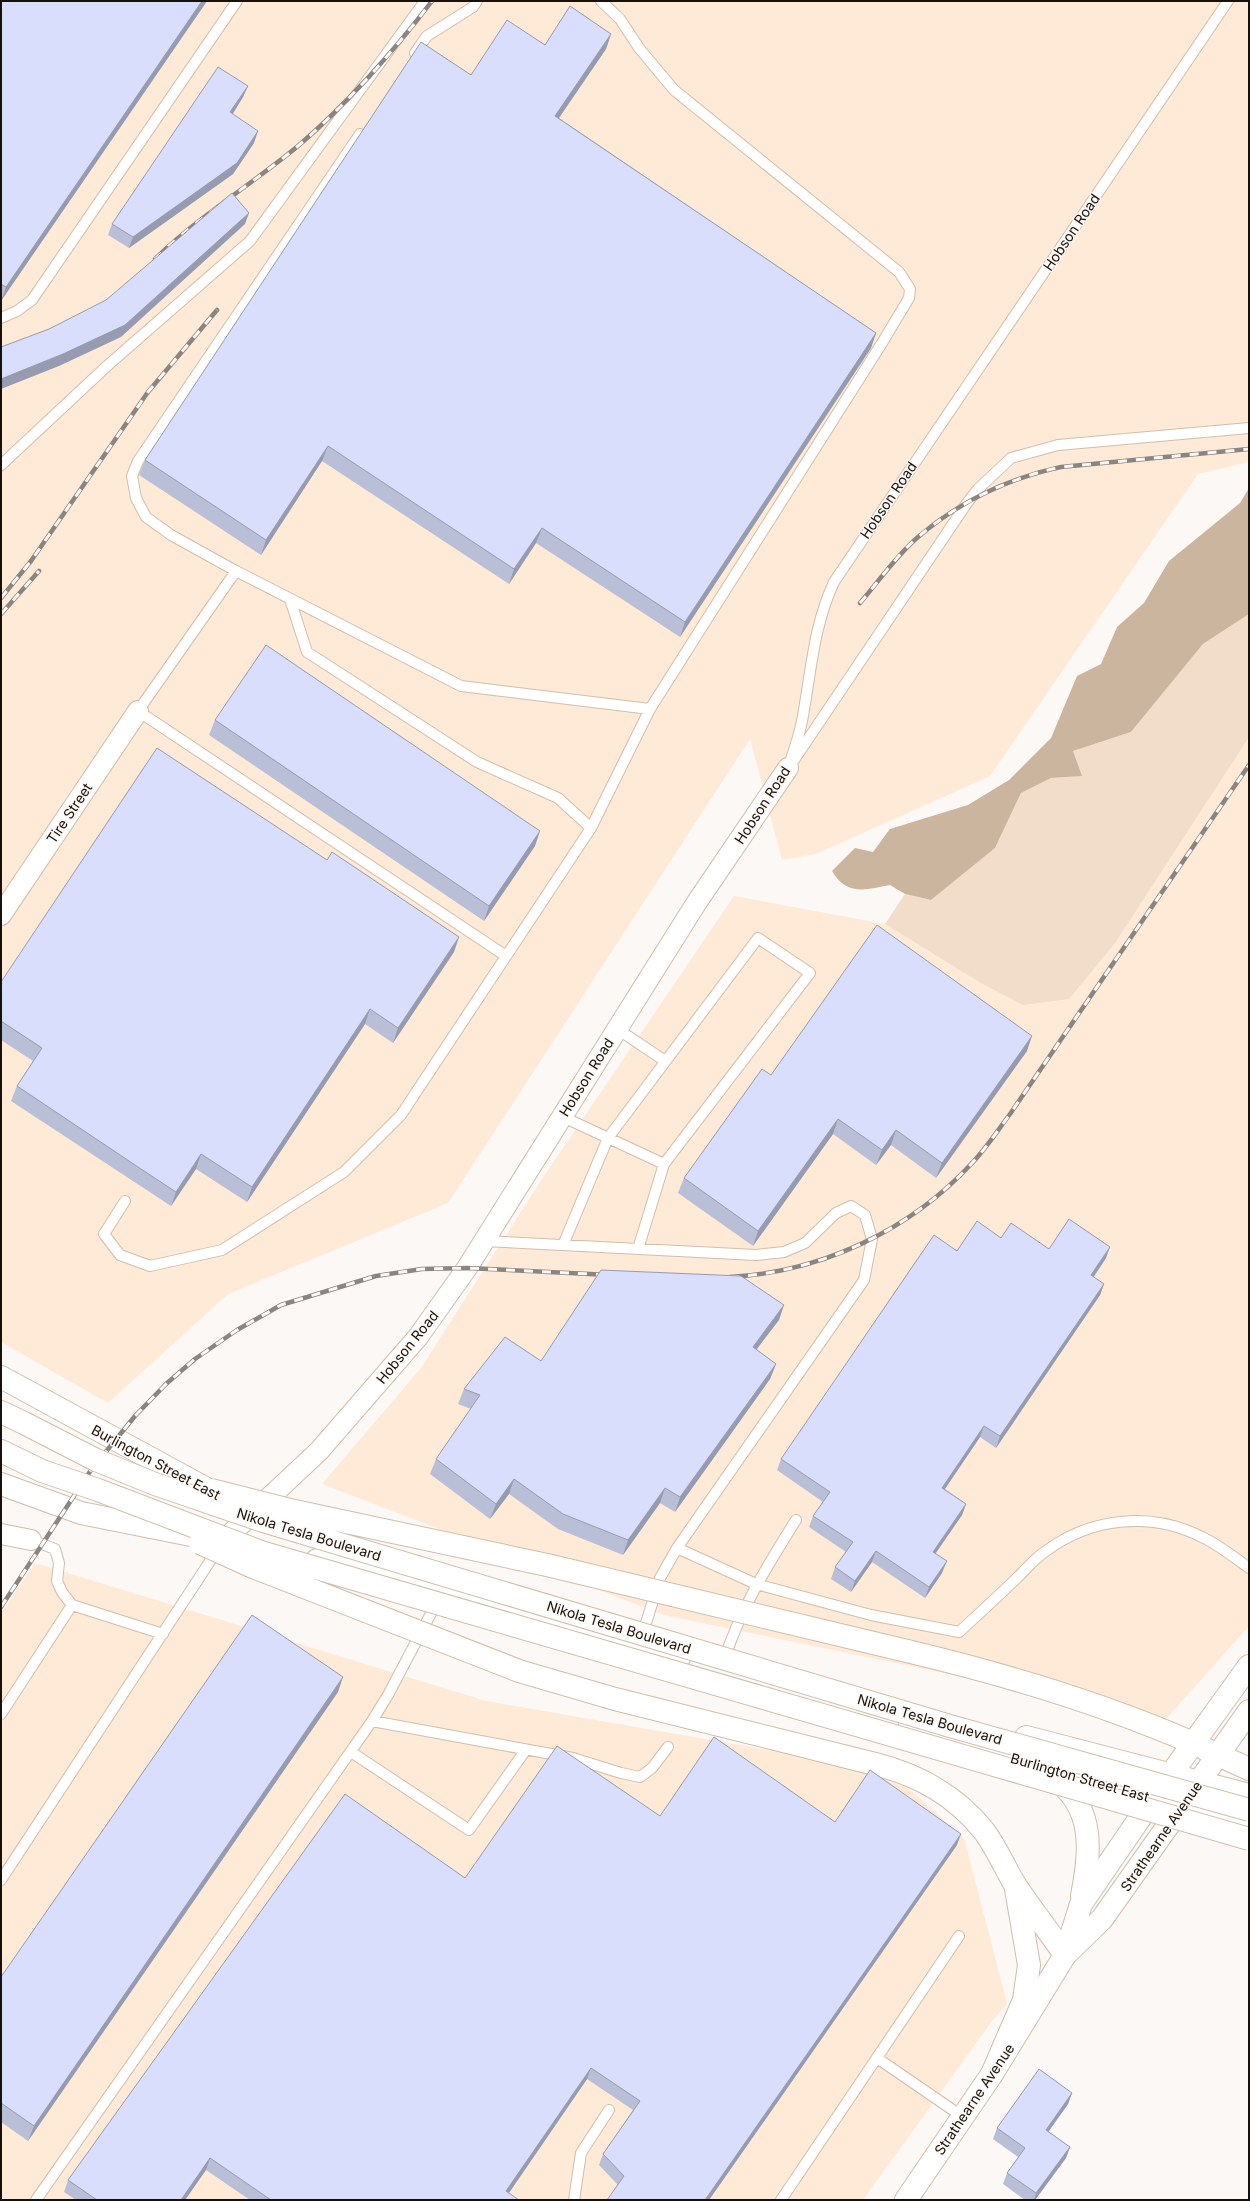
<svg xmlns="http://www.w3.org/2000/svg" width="1250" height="2201" viewBox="0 0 1250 2201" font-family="Inter,sans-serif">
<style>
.built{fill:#feead7}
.green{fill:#f1ddca}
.water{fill:#ccb59e}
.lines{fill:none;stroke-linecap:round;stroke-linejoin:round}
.lane-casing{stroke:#d0beac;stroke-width:12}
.street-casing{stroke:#d0beac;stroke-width:22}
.secondary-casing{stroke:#d0beac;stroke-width:24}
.highway-casing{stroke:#d0beac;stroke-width:24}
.lane{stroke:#fff;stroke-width:10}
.street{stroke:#fff;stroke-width:20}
.secondary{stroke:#fff;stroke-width:22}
.highway{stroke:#fff;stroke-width:22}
.rail-casing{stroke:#8b8581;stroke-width:4.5}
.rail{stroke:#fcf8f5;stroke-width:3;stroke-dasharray:9;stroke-linecap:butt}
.highway-bridge-casing{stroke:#d0beac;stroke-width:24;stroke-linecap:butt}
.highway-bridge{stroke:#fff;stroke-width:22}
.wall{fill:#babfd8}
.shaded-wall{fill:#979bb0}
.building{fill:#d8defb;stroke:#979bb0}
.labels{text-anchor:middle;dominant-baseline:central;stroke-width:3;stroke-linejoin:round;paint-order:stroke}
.street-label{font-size:14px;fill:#18110b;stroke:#fcf8f5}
</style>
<rect width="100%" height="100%" fill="#fcf8f5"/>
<path class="built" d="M1,1H1249V462L1198,474L990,776L816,854L782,860L750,739L448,1203L228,1294L108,1403L1,1342Z
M1249,737V1626L1166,1719L664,1615L322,1484L421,1368L542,1179L734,896L885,924L979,982Z
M35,1563L486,1701L832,1761L908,1788L964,1838L1007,2004L992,2021L863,2200H1V1614Z"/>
<path class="green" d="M1249,614V737L1115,943L1069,999L1023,1005L979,982L885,924L905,894L931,900L995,848L1021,793L1051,778L1081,776L1073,751L1131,732L1203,644Z"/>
<path class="water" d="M1249,488V614L1203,644L1131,732L1073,751L1082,776L1051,778L1021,793L995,848L931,900L905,894L890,885C865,890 847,896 832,871L855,848L873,852L890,829L968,805L1009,780L1051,738L1077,676L1101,664L1117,627L1144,603L1169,561L1240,503Z"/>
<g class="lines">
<g class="lane-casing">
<path id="lane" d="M415,53L427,36L473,7L477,1
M1,318L17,311L32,300L237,1
M1,465L107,366L250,241L425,1
M236,571L171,535L146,517L136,498L132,476L138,461L360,134
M794,760L967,503L978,489L1011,458L1058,445L1249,428
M788,768C793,753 799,737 802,721C811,674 813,627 834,582L1228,1
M591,828L650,709
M506,956L138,711L236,571L461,686L650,709L882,343L909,298L910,289L899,272L674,90L639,48L620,19L601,1
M616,1028L665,1061
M561,1116L664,1164
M125,1201L104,1234L120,1255L150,1266L222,1250L344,1172L401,1115L591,828L558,798L477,762L307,652L290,599
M484,1241L756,1255L784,1252L805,1243L836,1213L851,1206L865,1215L872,1239L864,1280L677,1548L756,1584L871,1615L959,1632C979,1614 998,1596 1017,1578C1026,1569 1035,1558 1046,1551C1092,1517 1152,1511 1204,1538C1220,1546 1234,1557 1249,1568
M563,1245L608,1138L758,938L810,973L664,1164L638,1249
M31,1540L55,1549L59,1563L57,1581L62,1592L72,1605L163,1634
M642,1636L660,1578L677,1548
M724,1660C741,1608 767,1566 796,1520
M1,1714L72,1605
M372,1721L573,1758L621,1773L640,1777L652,1768L668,1747
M351,1752L469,1830L525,1751
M1,1880L218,1549
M877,2058L963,2117
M36,2200L372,1721L388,1695L437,1602
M574,2200L581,2153L609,2110
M781,2200L959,1936"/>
</g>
<g class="street-casing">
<path id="street" d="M1,915L138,711
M1,1534L31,1540
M223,1541L319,1451L418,1337L467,1268L697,902L788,768"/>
</g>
<g class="secondary-casing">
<path id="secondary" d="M1,1377L227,1500
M1,1484L81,1513L206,1538
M317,1560L355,1567L680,1656
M910,1723L942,1736L1018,1759L1249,1826
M1026,1737L1249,1795
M1205,1749L1249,1769
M1054,1778C1096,1808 1090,1852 1082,1896
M1066,1952L1081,1904L1153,1799L1249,1666
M906,2200L992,2074L1065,1955L1102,1919L1249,1711"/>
</g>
<g class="highway-casing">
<path id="highway" d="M1,1412L24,1423
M1,1451L42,1471
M907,1651C1004,1674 1101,1703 1193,1743
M875,1764C919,1775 955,1795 984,1831C996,1847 1004,1866 1014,1883C1030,1908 1049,1931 1065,1955
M992,2074L1024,2000L1029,1965L1016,1889"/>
</g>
<use href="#lane" class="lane"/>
<use href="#street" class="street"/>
<use href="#secondary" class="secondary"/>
<use href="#highway" class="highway"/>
<g class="rail-casing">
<path id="rail" d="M155,259C199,216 251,185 298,146C345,106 395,50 432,1
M1,598L31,561L148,392L217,310
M860,603C879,581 896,556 918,537C959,502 1009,478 1061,467L1249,449
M1,614L39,571
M730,1277C822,1272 911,1230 973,1162C987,1147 998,1130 1010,1114L1249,765
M1,1607L91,1470L135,1416L166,1384L195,1359L237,1330L281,1305L376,1276L422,1269L467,1268L610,1275"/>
</g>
<use href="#rail" class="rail"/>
<g class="highway-bridge-casing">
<path id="highway-bridge" d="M24,1423L96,1460L155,1484L263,1521L950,1726L1249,1810
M42,1471L98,1490L261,1552L1249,1839
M211,1490L290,1510L547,1565L907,1651
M200,1543L253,1567L519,1671L615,1699L875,1764"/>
</g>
<use href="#highway-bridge" class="highway-bridge"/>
</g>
<path class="wall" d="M1,1H207L1,301Z
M611,34L606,49L559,118L876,333L871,348L680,637L536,543L509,584L322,461L261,555L139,475L145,460L471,75L545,45Z
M248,86L243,97L233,114L254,143L233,174L129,248L108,235L112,224Z
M215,720L535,846L484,921L209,735Z
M454,952L393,1043L365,1024L247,1202L196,1169L171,1206L11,1101L17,1086L33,1061L1,1040V982Z
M1027,1051L936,1178L891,1145L876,1165L833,1134L753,1246L678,1193L684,1178L771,1075Z
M1049,1249L1106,1258L1094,1277L1104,1284L1100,1295L996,1448L980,1437L945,1489L966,1504L962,1515L935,1553L942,1573L925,1598L872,1562L851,1592L831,1579L835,1567L846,1552L809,1527L813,1516L823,1502L777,1470L781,1459L957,1251Z
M779,1320L756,1349L776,1364L770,1379L675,1512L660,1503L623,1555L558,1529L509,1494L490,1519L430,1474L436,1459L471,1409L458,1404L464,1389L541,1361Z
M338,1692L28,2141L1,2122V1977Z
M660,1816L835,1822L957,1845L709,2200H607L618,2185L599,2165L603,2154L633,2110L587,2079L509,2193L519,2200H250L206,2170L185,2200H76L64,2192L68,2180L465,1878Z
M1072,2093L1068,2104L1048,2131L1070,2147L1066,2158L1035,2200H1025L1003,2184L1007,2173L1018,2157L993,2139L997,2128Z"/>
<path class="shaded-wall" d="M202,1H207L1,301L6,287Z
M611,34L606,49L550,131L555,116Z
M248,86L243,97L226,124L230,112Z
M258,131L254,143L233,174L129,248L133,237Z
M249,213L245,224L121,337L59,366L1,389V379Z
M876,333L871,348L680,637L685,622Z
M328,446L322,461L261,555L266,540Z
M542,528L536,543L509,584L514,569Z
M540,831L535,846L484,921L489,906Z
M459,937L454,952L393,1043L398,1028Z
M370,1009L365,1024L247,1202L252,1187Z
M1032,1036L1027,1051L936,1178L942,1163Z
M838,1119L833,1134L753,1246L758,1231Z
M896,1130L891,1145L876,1165L882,1150Z
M201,1154L196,1169L171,1206L176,1192Z
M1110,1247L1106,1258L1087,1286L1091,1275Z
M1104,1284L1100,1295L996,1448L1000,1436Z
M784,1305L779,1320L747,1362L753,1347Z
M776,1364L770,1379L675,1512L680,1497Z
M984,1426L980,1437L938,1499L942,1488Z
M514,1479L509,1494L490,1519L496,1504Z
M665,1488L660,1503L623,1555L628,1540Z
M966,1504L962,1515L929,1563L933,1552Z
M876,1551L872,1562L851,1592L855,1581Z
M947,1561L942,1573L925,1598L929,1587Z
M343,1677L338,1692L28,2141L34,2126Z
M961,1834L957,1845L709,2200H705Z
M591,2068L587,2079L504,2200L506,2191Z
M1072,2093L1068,2104L1042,2141L1046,2130Z
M1070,2147L1066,2158L1035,2200H1034L1036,2193Z
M210,2158L206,2170L185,2200H181Z"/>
<path class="building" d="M1,1H202L6,287L1,284Z
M570,6L611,34L555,116L876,333L685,622L542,528L514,569L328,446L266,540L145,460L421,42L471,75L507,20L545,45Z
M218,67L248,86L230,112L258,131L237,163L133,237L112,224Z
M232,193L249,213L125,325L63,354L1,379V347L49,329L106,300Z
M266,645L540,831L489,906L215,720Z
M157,748L327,860L332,852L459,937L398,1028L370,1009L252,1187L201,1154L176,1192L141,1169L17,1086L42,1048L1,1021V982Z
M877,925L1032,1036L942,1163L896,1130L882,1150L838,1119L758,1231L684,1178L762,1069L771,1075Z
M1069,1219L1110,1247L1091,1275L1104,1284L1000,1436L984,1426L942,1488L966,1504L933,1552L947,1561L929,1587L876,1551L855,1581L835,1567L853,1542L813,1516L830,1492L781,1459L934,1235L957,1251L977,1221L1001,1238L1011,1223L1049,1249Z
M601,1270L741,1276L784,1305L753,1347L776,1364L680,1497L665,1488L628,1540L563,1514L514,1479L496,1504L436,1459L480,1395L464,1389L505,1337L541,1361Z
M252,1615L343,1677L34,2126L1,2103V1977Z
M714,1737L835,1822L870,1770L961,1834L705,2200H607L624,2176L603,2154L640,2101L591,2068L506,2191L519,2200H271L210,2158L181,2200H97L68,2180L345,1794L465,1878L557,1746L660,1816Z
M1039,2069L1072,2093L1046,2130L1070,2147L1036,2193L1007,2173L1025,2148L997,2128Z"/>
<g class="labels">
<g class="street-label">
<text transform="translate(1071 232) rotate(-56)">Hobson Road</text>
<text transform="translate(888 500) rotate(-56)">Hobson Road</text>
<text transform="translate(762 805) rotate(-57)">Hobson Road</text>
<text transform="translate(69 813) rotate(-56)">Tire Street</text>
<text transform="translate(586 1077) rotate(-58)">Hobson Road</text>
<text transform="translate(407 1347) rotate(-51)">Hobson Road</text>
<text transform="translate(156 1462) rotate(28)">Burlington Street East</text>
<text transform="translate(309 1534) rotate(17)">Nikola Tesla Boulevard</text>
<text transform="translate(619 1627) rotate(17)">Nikola Tesla Boulevard</text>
<text transform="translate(930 1719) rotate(16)">Nikola Tesla Boulevard</text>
<text transform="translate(1080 1777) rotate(16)">Burlington Street East</text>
<text transform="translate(1161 1836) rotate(-55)">Strathearne Avenue</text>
<text transform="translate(974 2099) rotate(-56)">Strathearne Avenue</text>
</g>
</g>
<rect width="1250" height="2201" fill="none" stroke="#18110b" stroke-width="4"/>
</svg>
